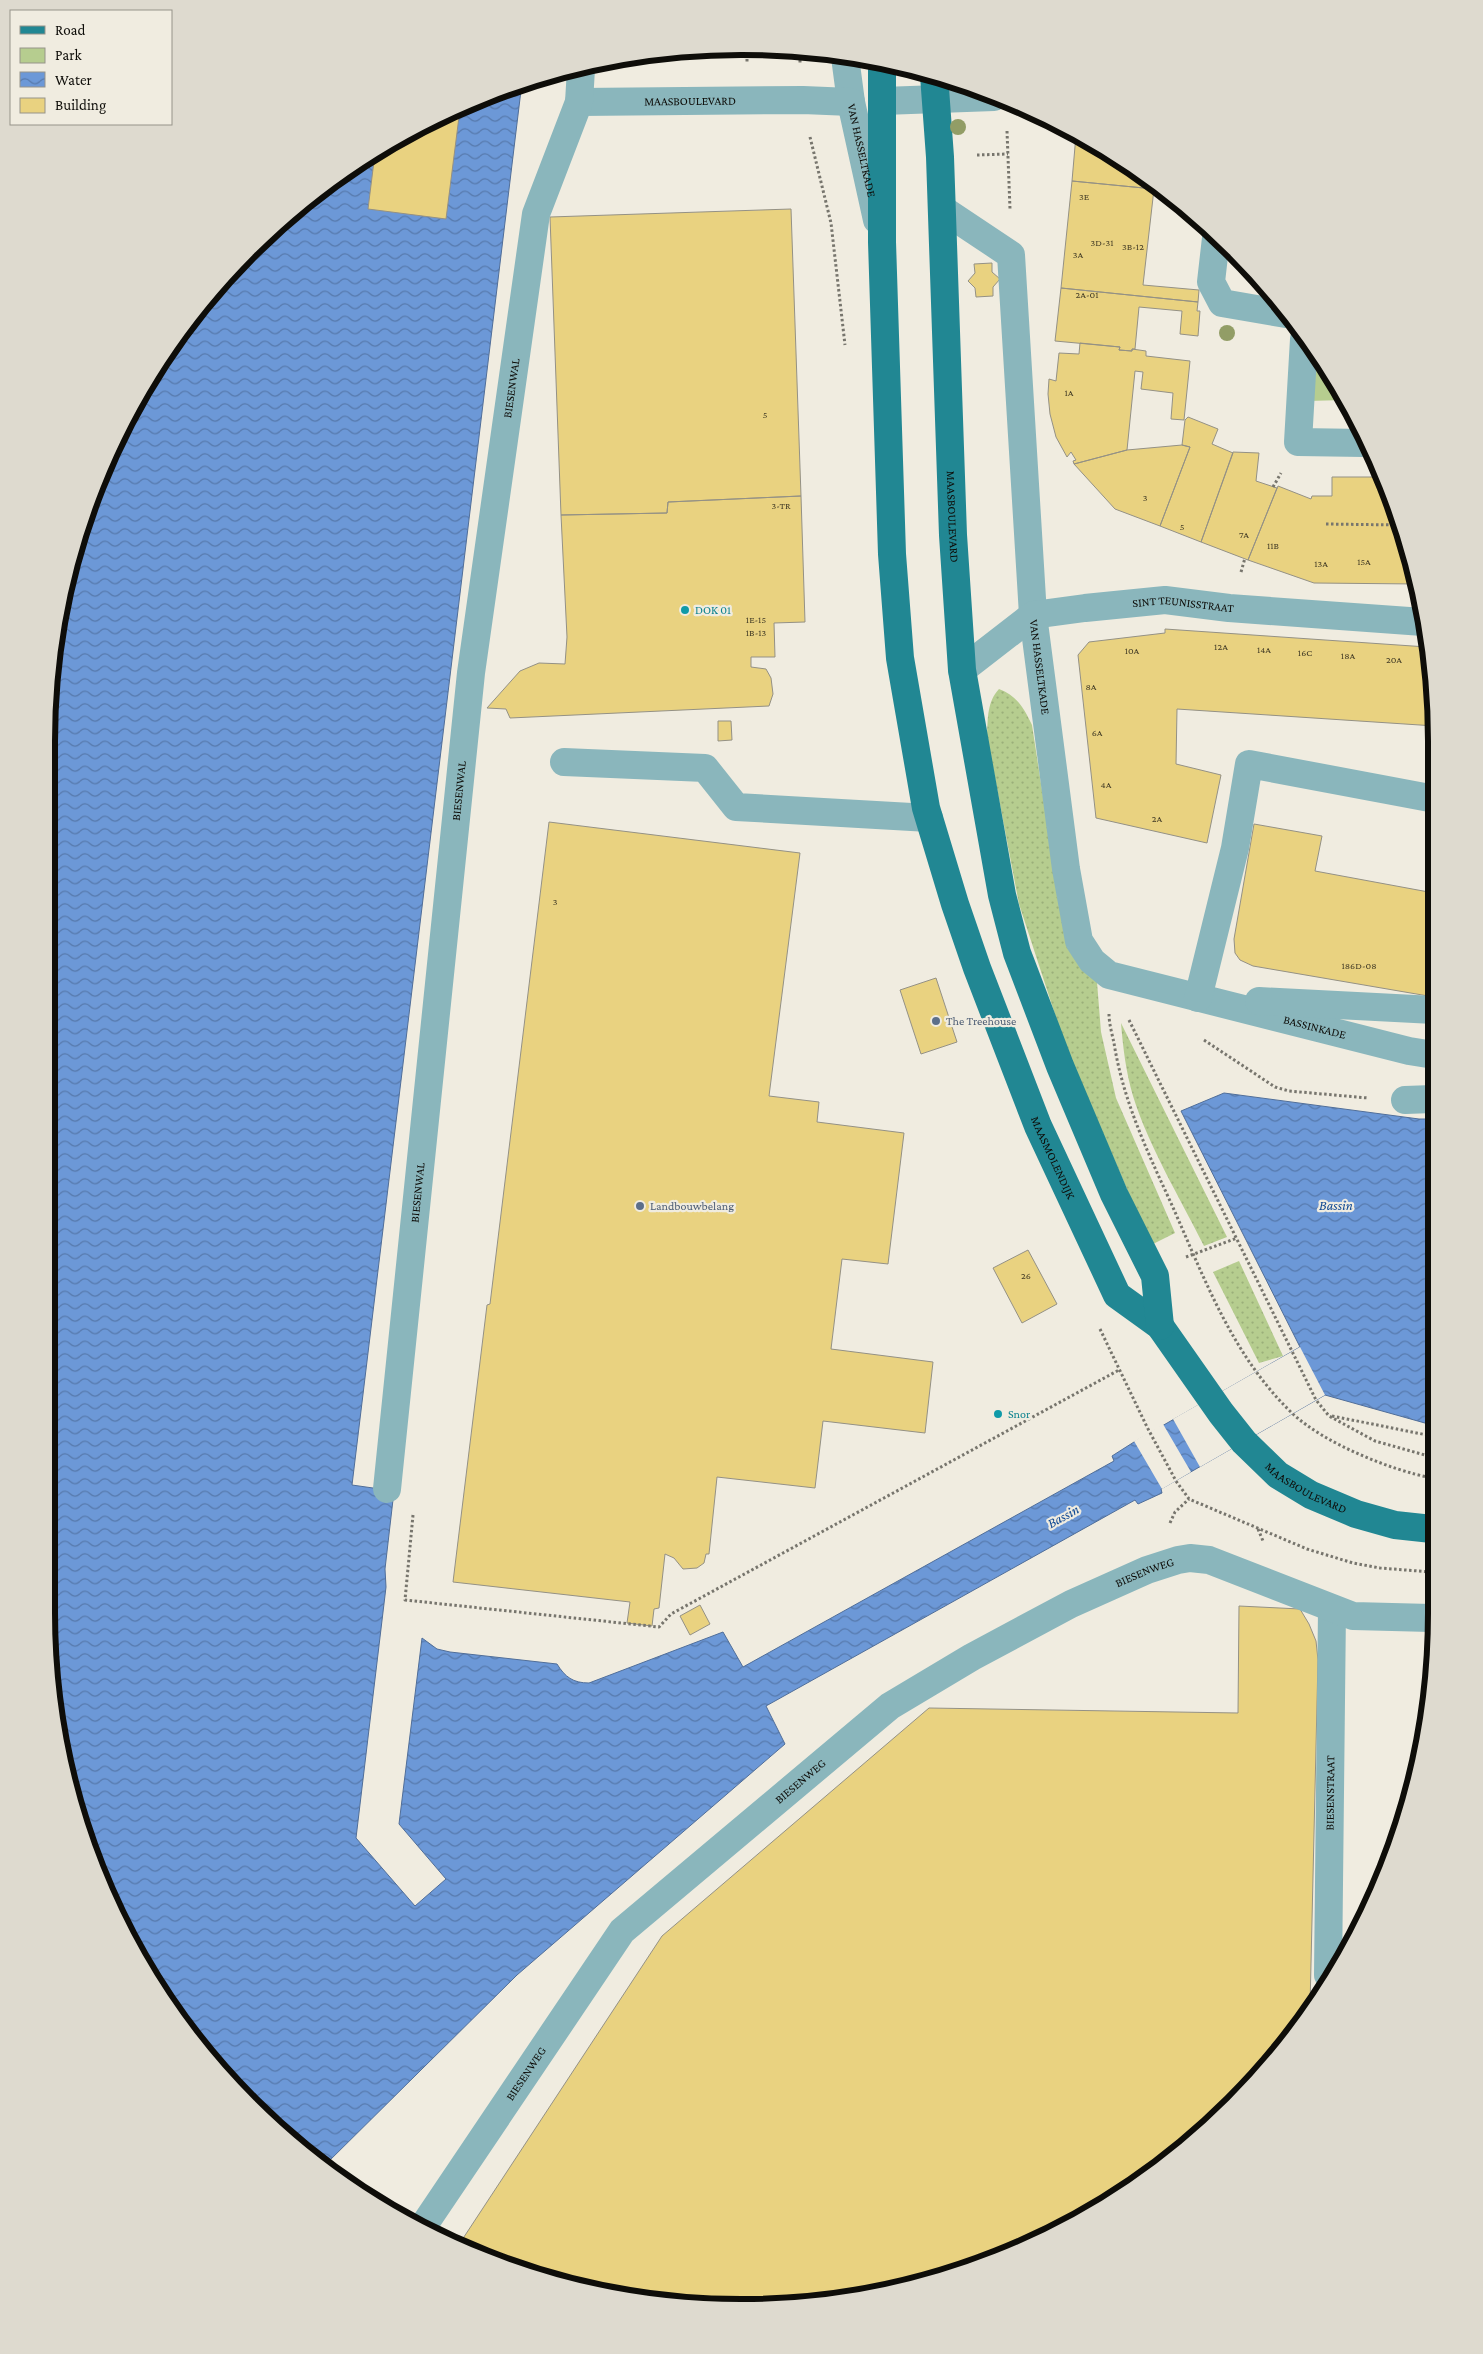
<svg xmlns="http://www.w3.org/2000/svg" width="1483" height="2354" viewBox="0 0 1483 2354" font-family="'Crimson Pro',serif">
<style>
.green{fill:url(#green-dots)}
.pitch{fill:#b6cd8f}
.water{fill:url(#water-waves);stroke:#506e99}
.pier{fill:#f0ece0}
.building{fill:#e9d280;stroke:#949185}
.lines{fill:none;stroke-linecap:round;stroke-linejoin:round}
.path{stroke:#77756d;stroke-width:3;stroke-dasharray:2.5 2.5;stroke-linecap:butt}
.minor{stroke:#8ab6bc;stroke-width:28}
.major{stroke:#218793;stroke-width:28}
.tree{fill:#929d66}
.culture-dot{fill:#0f9aa8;stroke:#f0ece0;stroke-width:2}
.service-dot{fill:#5c6f8a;stroke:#f0ece0;stroke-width:2}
.labels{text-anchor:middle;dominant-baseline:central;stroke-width:4.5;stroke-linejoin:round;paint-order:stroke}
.number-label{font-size:10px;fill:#453e27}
.street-label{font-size:12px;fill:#0e0d09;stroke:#f0ece0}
.culture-label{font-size:12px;fill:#0d838f;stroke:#f0ece0;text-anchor:start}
.service-label{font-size:12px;fill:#4e5e75;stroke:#f0ece0;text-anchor:start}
.water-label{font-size:14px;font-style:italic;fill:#0e4893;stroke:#f0ece0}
.rim{fill:none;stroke:#0e0d09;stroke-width:6}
</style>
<defs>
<pattern id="green-dots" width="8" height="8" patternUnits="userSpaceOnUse" patternTransform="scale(1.25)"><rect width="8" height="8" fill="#b6cd8f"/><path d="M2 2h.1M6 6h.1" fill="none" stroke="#9baf7a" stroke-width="1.8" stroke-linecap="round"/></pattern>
<pattern id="water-waves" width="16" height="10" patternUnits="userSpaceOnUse" patternTransform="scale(1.25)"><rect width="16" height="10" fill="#6c98d7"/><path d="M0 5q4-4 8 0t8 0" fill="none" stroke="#577aad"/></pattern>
</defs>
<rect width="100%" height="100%" fill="#f0ece0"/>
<path class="green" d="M999,689C1017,696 1024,708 1032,725L1058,894L1097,982L1101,1032L1116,1098L1175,1233L1151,1245L1065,1045L1019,904L987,736C988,718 987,702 999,689Z
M1121,1023L1227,1237L1204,1246C1180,1198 1148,1145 1133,1096C1126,1072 1123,1048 1121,1023Z
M1239,1261L1283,1356L1259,1363L1213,1272Z"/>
<path class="pitch" d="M1315,354L1344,394L1346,400L1307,401Z"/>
<path class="water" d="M522,82L352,1485L394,1491L385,1569L386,1587L356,1838L415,1906L446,1879L399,1824L422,1638L437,1649L450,1652L557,1664C565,1677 573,1683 589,1683L723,1632L743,1667L1114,1461L1112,1456L1134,1442L1300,1347L1181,1111L1224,1093L1419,1119H1433L1432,1425L1325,1395L1161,1489L1162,1493L1138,1504L1135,1500L766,1706L785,1744L517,1975L323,2167L250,2104L164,1999L83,1836L52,1704V651L99,476L190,318L283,219L394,139Z"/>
<path class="pier" d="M1300,1347L1325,1395L1200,1467L1173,1419Z
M1163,1424L1191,1472L1162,1489L1134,1441Z"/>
<path class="building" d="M460,109L446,219L368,209L375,153L394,139Z
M1076,135L1155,184L1154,189L1072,181Z
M1072,181L1154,189L1143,285L1199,290L1198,302L1061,288Z
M791,209L801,496L668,502L667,513L561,515L550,217Z
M992,263V272L1000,279L993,287V296L976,297L975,288L968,281L975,273L974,264Z
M1061,288L1198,302L1197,311H1200L1198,336L1180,334L1182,311L1139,307L1135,349H1132V351L1119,350L1120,347L1055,341Z
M1080,343L1120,347L1119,350L1132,351V349L1146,351V356L1190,361L1184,420L1171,419L1173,393L1141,389L1143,372L1135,371L1127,450L1074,464L1073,461L1076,460L1071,452L1067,457L1056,437L1050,414L1048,394L1049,379L1056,381L1059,353L1079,354Z
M1188,417L1218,429L1212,444L1233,453L1201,542L1160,526L1190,447L1182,445L1185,420Z
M1182,445L1190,447L1160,526L1115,509L1074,464L1127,450Z
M1233,452L1259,453L1256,481L1277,488L1248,560L1201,542Z
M1332,477H1378L1413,561L1417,584L1314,583L1248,560L1278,486L1311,499L1312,496H1332Z
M801,496L805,622L774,623L775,657H751V667L766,669L771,678L773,694L769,706L510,718L506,709L487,708L520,671L539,663L565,664L567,637L561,515L667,513L668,502Z
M1165,629L1427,647L1435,696V726L1177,709L1176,764L1221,775L1207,843L1096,818L1078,655L1089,642L1165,633Z
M718,721H731L732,740L718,741Z
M549,822L800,853L769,1096L819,1102L817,1122L904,1133L888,1264L842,1259L831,1349L933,1362L925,1433L823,1421L815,1488L717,1477L709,1554H706L704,1563L697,1568L683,1569L674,1558L665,1554L659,1608L654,1609L652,1626L627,1623L630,1602L453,1582L487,1305L490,1304Z
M1254,824L1322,836L1315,871L1434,893V997L1253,966L1240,960L1235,953L1234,939Z
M936,978L957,1042L921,1054L900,990Z
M1028,1250L1057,1304L1022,1323L993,1268Z
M700,1605L710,1624L690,1635L680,1616Z
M1239,1606L1300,1609L1309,1624L1316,1641L1318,1660L1310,2007L1293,2036L1200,2135L1128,2191L1008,2255L922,2284L741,2308L606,2294L518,2271L458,2246L662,1936L929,1708L1238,1713Z"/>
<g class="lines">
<path class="path" d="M747,49V63
M800,50V64
M1007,131L1010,209
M810,137L831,223L845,345
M977,155L1008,154
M1273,487L1281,473
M1326,524L1398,525
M1241,572L1245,558
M1109,1014C1109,1023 1112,1034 1114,1043C1123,1100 1147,1151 1171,1203C1204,1277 1232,1356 1293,1414C1324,1443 1390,1470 1432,1478
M1129,1020L1316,1400L1329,1416L1375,1441L1432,1457
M1204,1040L1275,1087L1289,1091L1368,1098
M1186,1257L1237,1238
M1100,1329L1147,1427L1176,1481L1189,1499L1307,1549L1353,1563L1380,1568L1431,1572
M1332,1416L1432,1436
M413,1515L405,1600L659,1627L671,1614L1119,1370
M1170,1523L1175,1512L1189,1499
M1258,1529L1263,1541"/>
<g class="minor">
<path id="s1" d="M845,57L851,102L877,220"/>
<path d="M883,101L994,97"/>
<path id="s2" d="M579,102L803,100L851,102"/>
<path id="s3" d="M942,209L1011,255L1033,615L1066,869L1079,941L1092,961L1109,975L1409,1051L1434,1055"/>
<path d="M1216,238L1211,282L1222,303L1286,314"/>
<path d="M1304,339L1298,442L1364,443"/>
<path id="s4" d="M962,670L1033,615L1085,608L1165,600L1229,608L1423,622"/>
<path d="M564,762L705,768L736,807L929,818"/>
<path d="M1198,998L1235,848L1249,764L1435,799"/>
<path d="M1259,1001L1434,1010"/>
<path d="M1405,1100L1433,1099"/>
<path id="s5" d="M387,1489L471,673L536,214L579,102L581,69"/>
<path id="s6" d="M1328,1975L1332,1609"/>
<path id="s7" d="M422,2228L622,1931L890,1706L972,1657L1071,1604L1147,1570L1178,1560L1190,1558L1209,1560L1353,1616L1431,1618"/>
</g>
<g class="major">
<path id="s8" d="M882,63V242L892,554L900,658L926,808L955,904L977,968L1038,1126L1117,1295L1160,1326L1221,1413L1244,1442L1278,1475L1311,1495L1356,1514L1395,1525L1432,1529"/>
<path id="s9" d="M934,75L940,157L953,535L962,670L1002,895L1017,953L1060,1066L1114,1194L1155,1276L1160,1326"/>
</g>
</g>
<g class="tree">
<circle cx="958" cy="127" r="8"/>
<circle cx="1227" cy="333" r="8"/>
</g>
<g class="culture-dot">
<circle cx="685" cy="610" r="5"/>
<circle cx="998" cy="1414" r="5"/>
</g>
<g class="service-dot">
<circle cx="936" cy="1021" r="5"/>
<circle cx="640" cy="1206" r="5"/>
</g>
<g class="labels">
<g class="number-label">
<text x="1084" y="196">3E</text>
<text x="1102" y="242">3D-31</text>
<text x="1133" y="246">3B-12</text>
<text x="1078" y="254">3A</text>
<text x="1087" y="294">2A-01</text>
<text x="1069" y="392">1A</text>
<text x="765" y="414">5</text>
<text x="1145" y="497">3</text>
<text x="781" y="505">3-TR</text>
<text x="1182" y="526">5</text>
<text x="1244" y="534">7A</text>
<text x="1273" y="545">11B</text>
<text x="1364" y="561">15A</text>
<text x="1321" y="563">13A</text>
<text x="756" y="619">1E-15</text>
<text x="756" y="632">1B-13</text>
<text x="1221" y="646">12A</text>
<text x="1264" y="649">14A</text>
<text x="1132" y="650">10A</text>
<text x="1305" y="652">16C</text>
<text x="1348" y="655">18A</text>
<text x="1394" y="659">20A</text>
<text x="1091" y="686">8A</text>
<text x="1097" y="732">6A</text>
<text x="1106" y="784">4A</text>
<text x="1157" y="818">2A</text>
<text x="555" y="901">3</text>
<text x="1359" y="965">186D-08</text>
<text x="1026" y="1275">26</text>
</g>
<g class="street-label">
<text stroke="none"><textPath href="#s2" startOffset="111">MAASBOULEVARD</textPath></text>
<text stroke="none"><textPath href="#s1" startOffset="95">VAN HASSELTKADE</textPath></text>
<text stroke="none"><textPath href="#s5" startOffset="1108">BIESENWAL</textPath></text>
<text stroke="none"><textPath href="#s9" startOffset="442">MAASBOULEVARD</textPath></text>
<text stroke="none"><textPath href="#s4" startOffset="241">SINT TEUNISSTRAAT</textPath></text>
<text stroke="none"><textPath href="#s3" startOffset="496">VAN HASSELTKADE</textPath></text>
<text stroke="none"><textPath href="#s5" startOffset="702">BIESENWAL</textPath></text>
<text stroke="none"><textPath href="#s3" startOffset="1031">BASSINKADE</textPath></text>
<text stroke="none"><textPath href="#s8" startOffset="1120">MAASMOLENDIJK</textPath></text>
<text stroke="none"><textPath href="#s5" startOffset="298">BIESENWAL</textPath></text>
<text stroke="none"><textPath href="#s8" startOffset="1546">MAASBOULEVARD</textPath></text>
<text stroke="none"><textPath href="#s7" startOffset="996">BIESENWEG</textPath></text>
<text stroke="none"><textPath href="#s7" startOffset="591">BIESENWEG</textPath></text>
<text stroke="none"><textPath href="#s6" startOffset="182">BIESENSTRAAT</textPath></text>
<text stroke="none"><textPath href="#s7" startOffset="186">BIESENWEG</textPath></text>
</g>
<g class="culture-label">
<text x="695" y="610">DOK 01</text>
<text x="1008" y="1414">Snor</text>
</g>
<g class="service-label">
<text x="946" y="1021">The Treehouse</text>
<text x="650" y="1206">Landbouwbelang</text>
</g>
<g class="water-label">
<text x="1336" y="1205">Bassin</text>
<text transform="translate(1063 1516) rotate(-29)">Bassin</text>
</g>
</g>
<path d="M0 0H1483V2354H0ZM741 55H742A686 686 0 0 1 1428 741V1613A686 686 0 0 1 742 2299H741A686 686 0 0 1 55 1613V741A686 686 0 0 1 741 55Z" fill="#dedacf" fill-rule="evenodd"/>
<path class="rim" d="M741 55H742A686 686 0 0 1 1428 741V1613A686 686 0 0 1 742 2299H741A686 686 0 0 1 55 1613V741A686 686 0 0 1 741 55Z"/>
<rect x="10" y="10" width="162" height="115" fill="#f0ece0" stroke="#96938a"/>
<rect x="20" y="26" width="25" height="8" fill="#218793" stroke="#96938a"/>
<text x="55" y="35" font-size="15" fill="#0e0d09">Road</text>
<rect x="20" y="48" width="25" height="15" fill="#b6cd8f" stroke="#96938a"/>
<text x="55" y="60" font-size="15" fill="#0e0d09">Park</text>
<rect x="20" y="72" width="25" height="15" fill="url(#water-waves)" stroke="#96938a"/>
<text x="55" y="85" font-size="15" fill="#0e0d09">Water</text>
<rect x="20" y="98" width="25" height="15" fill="#e9d280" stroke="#96938a"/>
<text x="55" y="110" font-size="15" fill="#0e0d09">Building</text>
</svg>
